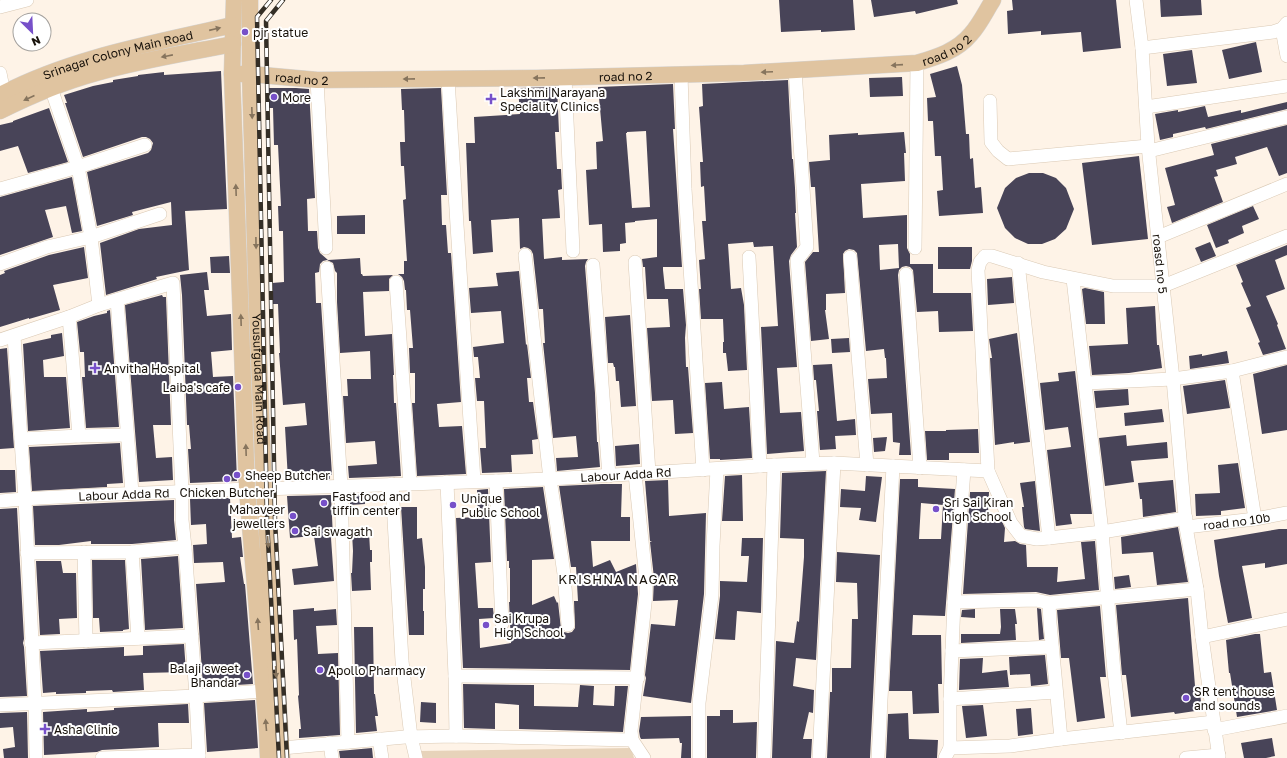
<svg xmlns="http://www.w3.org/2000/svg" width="1287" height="758" viewBox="0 0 1287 758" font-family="'Golos Text',sans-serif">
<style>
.green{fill:#e7d3ba}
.building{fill:#484458;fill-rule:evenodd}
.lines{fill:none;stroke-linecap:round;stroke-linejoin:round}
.minor-casing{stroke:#dac9b4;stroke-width:14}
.major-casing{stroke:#d5d4d3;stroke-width:17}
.minor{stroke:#fff;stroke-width:13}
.major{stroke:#e0c4a0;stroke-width:16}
.rail-casing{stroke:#342e26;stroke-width:4.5}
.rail{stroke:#fff;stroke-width:3;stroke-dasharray:9;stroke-linecap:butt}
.oneway{fill:#86745d}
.poi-dot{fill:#7750c9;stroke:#fff;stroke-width:1.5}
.labels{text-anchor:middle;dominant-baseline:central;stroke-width:4;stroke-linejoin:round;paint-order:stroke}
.poi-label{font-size:12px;fill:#18120b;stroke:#fff;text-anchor:start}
.street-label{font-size:12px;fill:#18120b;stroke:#fff}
.neighbourhood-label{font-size:13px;letter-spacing:1px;fill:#18120b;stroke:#fff}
</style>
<rect width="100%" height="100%" fill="#fef3e7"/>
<path class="green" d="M631,748L634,758H421L420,751Z"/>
<path class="building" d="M779,0H853L855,30L821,32V30L781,32Z
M871,0H957L958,4L916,14L915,11L874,17Z
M1012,0H1116L1121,48L1083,52L1081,32L1041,35V31L1008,34L1007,11L1013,10Z
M1160,0H1201L1202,15L1161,17Z
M1256,42L1262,72L1229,79L1222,50Z
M1192,50L1197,83L1167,86L1163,54Z
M957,66L962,85L966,134H969L970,159L973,158L975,188L981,187L983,213L939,216L937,191L943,190L941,156H935L933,121H928L927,98L936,97L930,74Z
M221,71L227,209L185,211L189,270L156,277L157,279L106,295L100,243L139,229L172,225L171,202L132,212L133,215L97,226L87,172L148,153L151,150L153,143L150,139L146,137H142L83,157L65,103H67L64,95L93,86L113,82V80L138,76V75L164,72V75Z
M902,77L903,96L870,97L869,78Z
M788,80L792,159H793L795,188L796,213H795L797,247L791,255L789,261L797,367L777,368L780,413L801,412L804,451L767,454L761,327L778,326L773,246L754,247L753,242L728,244L731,289L741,288L744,305L747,370L728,371L726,353H723V342H724L723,319H701L699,289H701L699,260L705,259L702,221H706L704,186L701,187L700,162H703L699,107L703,106L702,84Z
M673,84L675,129H673L682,267H663V270L665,289H683L686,325L685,338L686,367H688L693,433L675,434L673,400L652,401L647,328L670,327L668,299H647L645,267H643L642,259L657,257V219L635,221V222L625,223L626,243L620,244V251L603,252L602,224L589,225L586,170L597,169L596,142L603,141L598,87ZM646,131L650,207L632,208L626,133H627V132Z
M557,87L559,132H555L557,169H561L562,189L558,190L560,218L542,219L544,259L562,257V260L588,259L586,262L585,266L595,393L597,442H598L600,467L557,471L556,458L578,457L576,436L553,438L543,343H545L543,309H539L533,254L531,250L528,248L524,247L520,249L519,218L491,220L493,252L473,254L471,221H469L466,143H475L474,117L520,114L518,88Z
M268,88H296L309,89L315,198L307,199L308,231H317L318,248L320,253L328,260L360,258L361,274H362L363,276L393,275L389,279V291L363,292L365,336L392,334L394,375H393L394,403H396L401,476L349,478L348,466L377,464L375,441L346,443L343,396H348L347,379H371L370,351L340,353L337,302V273L335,271L333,263L327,260L323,261L320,264L319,272L315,273L316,303H321L332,475H330V479L288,480L285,427L307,425L305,403L283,405L279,353H280L278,304H273L272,283L284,282L283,231H279L278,206H281L278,145H274L273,108H268Z
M441,88L447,195H441L442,225H446L448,253H451L461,402L437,404L439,427L462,426L466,474L417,476L412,403H415V373H410L409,348H413L410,310H407L406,290H405L404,281L402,277L398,274H404V261H407L403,200L406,199L404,166H401L400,142H405L404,110H402L401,89Z
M1287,102V109L1206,129L1205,127L1173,134V137L1160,140L1155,114L1178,110V112L1205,106L1208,117L1241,110V113Z
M49,108L68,162L28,173L18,146L0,151V125L13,122V121Z
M1287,125V173L1279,176L1267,147L1235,157L1237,164L1216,170L1218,176L1214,177L1223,202L1172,223L1167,207L1175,205L1165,168L1214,155L1211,144Z
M904,132L906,153H904L905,181L861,184L863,218L907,215V248L910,254V264H933V293H971L973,331L939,332L938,311L917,312L913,270L910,267L906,266L902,267L899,270L898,275L911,455H899L900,443L893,442L892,413L871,414L868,379L887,378L886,358H885L884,349L866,351L857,253L854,250L849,249L845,251L843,254L845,293L826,294V310H825L829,339L811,341L805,262L813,252H819L815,187H811L809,162L830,160L829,135L858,133V135ZM898,244L899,268L880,270L879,245Z
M1139,156L1148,239L1092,245L1082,163Z
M1029,173H1043L1056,178L1066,188L1074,209L1066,229L1055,239L1042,244H1028L1015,238L1005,228L997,208L1005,188L1016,178Z
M72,177L82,231L72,233L66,206L45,210L53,237L0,255V197Z
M1253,206L1259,219L1242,226L1244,233L1228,240L1229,243L1216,248L1207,225Z
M365,215V234H337V216Z
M1210,242L1216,256L1201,262L1195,248Z
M1287,245V255L1275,260L1285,289L1266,296L1278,324L1277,325L1286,349L1263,355L1258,343L1260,342L1246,308L1251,306L1241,283L1243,282L1236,265Z
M84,247L88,278L53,285L60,310L29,319V318L0,327V275L5,273L4,271L49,255Z
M938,247H972V261L970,269H938Z
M229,256L230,273H211L210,257Z
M519,271L526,345L527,344L531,378H527L529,402H533L538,439L532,440L533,454L511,455L512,472L482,473L480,448H486L484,401H477L475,378H480L478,357H474L473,347L504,343L501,311L471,313L469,288L498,286L496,273Z
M207,272L209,290H204L207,316L231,314L232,350L211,352L213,377L233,376L237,481L190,483L188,449H191L189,425H187L182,295L180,275Z
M1012,277L1014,303L988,305L987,279Z
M1085,288L1104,292L1105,324H1086L1082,289Z
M162,295L163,297H166L171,425H153L156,458L172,457L173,480L139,482L125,305Z
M1155,306L1157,345H1159L1162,368L1129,373L1092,375L1089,346L1128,344L1126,308Z
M110,310L119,427L86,428L82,377H85L84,352H80L77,322L94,316L107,313V311Z
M630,315L636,406L621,407L619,381H616L615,367H614L613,363H608L605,317Z
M62,333L64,356L43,360L44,377H66L70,428L28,431L23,344L51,338V335Z
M1017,333L1030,442L1014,444V442L995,445L990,358H992L989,339Z
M849,338L850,352L832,353L831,339Z
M7,348L14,448L0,449V349Z
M1227,351L1229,363L1190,369L1189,356L1202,354V356Z
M832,364L837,421L855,419L856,435L835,436L836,449L820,450L817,411H819L816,380H814L813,365Z
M1287,365V430L1262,434L1253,374Z
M1075,371L1092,514H1070L1072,524L1056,526L1047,450L1071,447L1068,427L1045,430L1040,383L1059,381L1058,373Z
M1225,380L1230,408L1187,414L1183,386Z
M722,382L724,409L749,407L752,458L720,460V459H710L705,383Z
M1128,389L1129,405L1096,408L1094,391Z
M1162,409L1164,422L1125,426L1124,413Z
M978,429L979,453H949V460H927L925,431H946V430Z
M1126,435L1127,446L1167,442L1168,458L1131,461L1134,482L1105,486L1099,438Z
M887,437L885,451L874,452L873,438Z
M120,443L123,483L107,484V487L32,491L29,447Z
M639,444L640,464L616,466L615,446Z
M1238,463L1245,508L1221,511V515L1196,516L1195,494L1220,493L1218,465Z
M0,470H15L16,492L0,493Z
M826,471L816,660L796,658L793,686L814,690L813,713L809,712L803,739H812L811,758H772L776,641L794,643L797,621L799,622L804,557V539L780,538L782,473Z
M742,475L743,521H722L725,476Z
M866,476L882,477L876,522L859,520L861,508L840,507L841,489L865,491Z
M900,479H918V487L955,489L945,616L913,615L912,635H941L942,684H938L939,713L913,714L912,691H889ZM921,503L943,505L941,539H919Z
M668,480L669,516L706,513L704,594L691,703L643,696L646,678L645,675L651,624L675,626L678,600L653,601L654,578L650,542L652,541H650L645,481Z
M1173,480L1176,512L1143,517L1142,499H1140L1138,483Z
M1035,481L1040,531L1025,529L1024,527L1022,507H1024L1020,483Z
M602,484H622L621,517H630V541H591L593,567L610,560L616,572L636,564L638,594L630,670L463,668L456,518L478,517L477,490L488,489L491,562L475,563L478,608H493L494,618L479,619L480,648L511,643L509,602H510V568H509V561H507L504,489L543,487L554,559L532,560V605L554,596L557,603L558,602L561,629L564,632L568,633L572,632L575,628L574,601H578L576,567H571L559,486Z
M970,492H989L988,514L999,515L1005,528L1004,542L1015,541L1020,544L1026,545L1027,567H1058L1057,582L1085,579L1081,542L1095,541L1099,590L1050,595L1036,592L963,594Z
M350,494H364L365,504L350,505Z
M331,495L333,538H331L334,581L294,585L292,569L318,566L314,536L290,538L287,496Z
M230,498L232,538L241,537L243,557H240L244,584H245L253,684L203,687L196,584L225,582L223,562L194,563L193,545L207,544L206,524L191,525L190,499Z
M174,500V520L176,540L132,544H91V541L59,545H35L33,506Z
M401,507H417V539L422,538L425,567V589H423V611H424V635H409Z
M17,508L24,639L23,643L24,647L27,696L0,697V509Z
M1178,527L1188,582L1157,585L1153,552L1122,554L1121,537Z
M1279,529H1287V564L1265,568V563L1242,566L1252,618L1228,623L1219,576L1214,540Z
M369,532L370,550H372V562H370L371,590L352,591L351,573H352L353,551L352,533Z
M742,538H763L761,613L737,611L735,640L715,639L720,596V581L747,582L749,556H741Z
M837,552L880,555L870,758H827L830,692H832V668H851L852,619H858L857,583L836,582Z
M178,556L183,628L145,630L141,559Z
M92,560H125L129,629L123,630V631L100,632L99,618H93Z
M36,561H61L63,573H76L77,618L59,619L60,634L40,635Z
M1129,575L1131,587L1115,589L1114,577Z
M1188,598L1195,686L1199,685L1202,710L1175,714L1174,712L1131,717L1126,675H1122L1116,605Z
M1100,606L1106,677H1100L1105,718L1077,722L1069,658H1061L1057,610Z
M314,608V611L336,609L337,625L316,626L318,654L338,653L340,735L299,738V729H301L298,696L299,695L297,639L294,640L293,610Z
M1037,608L1041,609L1044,639L1039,640Z
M975,609V618L961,617L962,610Z
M1000,609H1015L1017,624H1015L1016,640L961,643V634H1000L1001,627Z
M354,627H373L374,694H375L378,716H375L377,731L356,733Z
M1255,634H1260L1264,673L1271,672L1277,710L1237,717L1230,673H1229L1226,640Z
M184,644L186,672L143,673L144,690L113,692L112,690L86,691V693L56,694V692L43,693L40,651L124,647V656L143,655V646Z
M1045,655L1048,684L1031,686L1030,674L1010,675L1009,657Z
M983,658L982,673L1007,670L1009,687L959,690L960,659Z
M463,684L534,685V706L578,707L580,685L594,686L593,705L614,706L615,686H628L623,732L519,729V705L495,703V729L464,728Z
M255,700L258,748L207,752L204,703Z
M421,702L436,703V723L420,722Z
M188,704L189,723H158L159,747L102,750L97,752L44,755L43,712L87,709V712L114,710V708Z
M983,705L987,736L966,738L962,706Z
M1031,708L1033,734L1018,736L1016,709Z
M720,710H733V723L757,722L756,758H707V716H720Z
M27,712L28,758H4L3,749L15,747L13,727L0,728V713Z
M908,713L909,739L938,740L937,758H886L888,714Z
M691,716V758H681L682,743H680L679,738L641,739L640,737L639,731L641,717Z
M1272,738L1275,756L1266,758H1244L1241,743Z
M372,748L373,758H340L339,751Z"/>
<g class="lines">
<g class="minor-casing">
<g id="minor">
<path id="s1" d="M1136,0L1142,48L1148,146L1173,379L1186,527L1197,589L1202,637L1219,758"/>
<path d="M0,7L27,0"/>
<path d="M1282,29L1287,56"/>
<path d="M1142,48L1273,32L1282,29L1287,23"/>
<path d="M795,70L807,247L797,260L813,463"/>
<path d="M0,73L4,93"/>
<path d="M681,75L685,189L703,470"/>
<path d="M565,77L573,251"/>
<path d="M448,79L457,225L474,481"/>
<path d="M317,80L326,248"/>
<path d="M51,88L78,167L91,237L99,305"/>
<path d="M990,101L991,142L998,151L1008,159L1148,146"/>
<path d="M1146,107L1287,86"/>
<path d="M1149,151L1287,117"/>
<path d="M0,189L78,167L145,145"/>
<path d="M1158,237L1287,184"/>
<path d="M915,248L917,63"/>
<path d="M525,255L550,479L564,574L568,625"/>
<path d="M749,257L760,466"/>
<path d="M850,257L867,465"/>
<path d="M635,262L649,473"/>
<path d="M1018,263L1049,538"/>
<path d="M0,264L47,247L91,237L160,214"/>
<path d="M593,265L609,476"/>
<path d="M327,268L341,486L348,742"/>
<path d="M906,274L920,468"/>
<path d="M1073,279L1102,532L1114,672L1121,733"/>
<path d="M396,282L410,484"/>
<path d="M117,300L132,493"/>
<path d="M69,317L79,436"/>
<path d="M14,336L25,499L35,703L36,758"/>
<path d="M0,340L69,317L99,305L173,283L182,492V520L185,547"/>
<path d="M1232,371L1255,519"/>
<path d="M1086,383L1173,379L1232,371L1287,357"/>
<path d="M21,439L79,436L127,435"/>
<path d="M496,481L502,624"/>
<path d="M447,482L455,676L456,736"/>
<path d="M392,484L402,661L411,737L416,758"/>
<path id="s2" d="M264,489L550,479L774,465L834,463L988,471"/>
<path id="s3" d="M0,501C82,494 165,493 247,489"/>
<path d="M1186,518L1102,532L1049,538L1037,539L1021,536L1011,523L988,471L978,270L980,262L985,256H992L1043,272L1113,286H1163L1287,236"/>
<path id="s4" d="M1186,527L1255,519L1287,513"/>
<path d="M84,552L86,641"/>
<path d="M132,552L138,638"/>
<path d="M27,553L132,552L185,547L196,696L199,758"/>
<path d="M954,602L1036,600L1049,603L1197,589"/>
<path d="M1049,603L1050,623L1061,739"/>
<path d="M1202,637L1287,619"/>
<path d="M31,643L192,636"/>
<path d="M952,651L1052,647"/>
<path d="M455,676L638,678"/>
<path d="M950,699L1056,692"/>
<path d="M0,705L196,696L263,691"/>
<path d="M1214,730L1287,716"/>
<path d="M379,739L382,758"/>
<path d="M632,740L631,731L646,594V579L635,474"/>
<path d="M330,743L332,758"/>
<path d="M282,748L405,737L456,736L632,740L644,758"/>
<path d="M950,748L1010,746L1061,739L1214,722"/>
<path d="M102,758L199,755"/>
<path d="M699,758V703L712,595L713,546L717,469"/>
<path d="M764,758L774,465"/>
<path d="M819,758L834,463"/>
<path d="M878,758L893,466"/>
<path d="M945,758L950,748V699L954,602L964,470"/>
<path d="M1186,758L1219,755"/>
</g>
</g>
<g class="major-casing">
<g id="major">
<path d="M234,0L232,74L247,489L267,732L268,758"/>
<path id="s5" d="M250,0V74L257,310L264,489L282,758"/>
<path id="s6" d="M232,74H250L317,80L536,78L744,73L917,63C937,57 957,51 971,34C980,24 986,11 993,0"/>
<path id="s7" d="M0,95C72,57 155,43 233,25"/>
<path d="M0,111C30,96 63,82 96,73C141,60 187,53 233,44"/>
</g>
</g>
<use href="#minor" class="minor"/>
<use href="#major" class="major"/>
<g class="rail-casing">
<path id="rail" d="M271,0L257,17L267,519L279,758
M283,0L266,21L275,520L287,758"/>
</g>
<use href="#rail" class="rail"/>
</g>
<defs><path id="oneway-solid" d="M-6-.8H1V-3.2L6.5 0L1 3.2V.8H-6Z"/></defs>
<g class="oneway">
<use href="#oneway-solid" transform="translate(215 29) rotate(-13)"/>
<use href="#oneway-solid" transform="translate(167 56) rotate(169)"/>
<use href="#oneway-solid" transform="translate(897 65) rotate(176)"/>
<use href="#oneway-solid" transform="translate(767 72) rotate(177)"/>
<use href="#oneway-solid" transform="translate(539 78) rotate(179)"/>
<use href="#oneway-solid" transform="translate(409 79) rotate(179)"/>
<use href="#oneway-solid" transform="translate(29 98) rotate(156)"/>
<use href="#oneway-solid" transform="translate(252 113) rotate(88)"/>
<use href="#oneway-solid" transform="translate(236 190) rotate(-92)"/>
<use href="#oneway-solid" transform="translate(256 243) rotate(89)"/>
<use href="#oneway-solid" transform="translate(241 320) rotate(-92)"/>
<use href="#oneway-solid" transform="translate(246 450) rotate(-92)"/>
<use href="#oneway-solid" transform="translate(268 542) rotate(86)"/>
<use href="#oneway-solid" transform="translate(258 624) rotate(-94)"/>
<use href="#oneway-solid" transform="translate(276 672) rotate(86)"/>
<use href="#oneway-solid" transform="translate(266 725) rotate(-95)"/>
</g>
<g class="poi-dot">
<circle cx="245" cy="32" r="4"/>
<circle cx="274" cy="97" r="4"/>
<path d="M489 93h4v4h4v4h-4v4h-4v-4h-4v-4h4z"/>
<path d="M93 362h4v4h4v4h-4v4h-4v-4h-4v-4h4z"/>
<circle cx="238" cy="387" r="4"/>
<circle cx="237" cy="475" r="4"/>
<circle cx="227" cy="479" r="4"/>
<circle cx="324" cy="503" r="4"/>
<circle cx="453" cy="505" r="4"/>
<circle cx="936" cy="509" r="4"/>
<circle cx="293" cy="516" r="4"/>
<circle cx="295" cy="531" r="4"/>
<circle cx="486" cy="625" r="4"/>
<circle cx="320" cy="670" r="4"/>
<circle cx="247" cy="675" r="4"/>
<circle cx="1186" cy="698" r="4"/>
<path d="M43 723h4v4h4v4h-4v4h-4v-4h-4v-4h4z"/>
</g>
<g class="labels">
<g class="poi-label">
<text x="253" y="32">pjr statue</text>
<text x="500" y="92">Lakshmi Narayana<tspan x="500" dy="14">Speciality Clinics</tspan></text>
<text x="282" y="97">More</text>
<text x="104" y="368">Anvitha Hospital</text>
<text x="230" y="387" text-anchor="end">Laiba's cafe</text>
<text x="245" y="475">Sheep Butcher</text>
<text x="227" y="492" text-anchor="middle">Chicken Butcher</text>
<text x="332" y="496">Fast food and<tspan x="332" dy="14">tiffin center</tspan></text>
<text x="461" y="498">Unique<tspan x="461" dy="14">Public School</tspan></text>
<text x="944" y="502">Sri Sai Kiran<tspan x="944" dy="14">high School</tspan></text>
<text x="285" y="509" text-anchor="end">Mahaveer<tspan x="285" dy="14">jewellers</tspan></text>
<text x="303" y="531">Sai swagath</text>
<text x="494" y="618">Sai Krupa<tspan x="494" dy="14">High School</tspan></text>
<text x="239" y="668" text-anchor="end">Balaji sweet<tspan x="239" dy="14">Bhandar</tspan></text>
<text x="328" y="670">Apollo Pharmacy</text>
<text x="1194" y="691">SR tent house<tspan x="1194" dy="14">and sounds</tspan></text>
<text x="54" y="729">Asha Clinic</text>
</g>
<g class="street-label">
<text stroke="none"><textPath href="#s6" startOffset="718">road no 2</textPath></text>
<text stroke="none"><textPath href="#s7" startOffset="125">Srinagar Colony Main Road</textPath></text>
<text stroke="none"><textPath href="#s6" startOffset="394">road no 2</textPath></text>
<text stroke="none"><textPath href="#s6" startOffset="70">road no 2</textPath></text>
<text stroke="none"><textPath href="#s1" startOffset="265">roasd no 5</textPath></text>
<text stroke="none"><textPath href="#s5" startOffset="379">Yousufguda Main Road</textPath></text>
<text stroke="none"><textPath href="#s2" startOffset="362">Labour Adda Rd</textPath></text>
<text stroke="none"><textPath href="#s3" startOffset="124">Labour Adda Rd</textPath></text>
<text stroke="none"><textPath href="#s4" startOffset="51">road no 10b</textPath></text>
</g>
<g class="neighbourhood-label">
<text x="618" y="579">KRISHNA NAGAR</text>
</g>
</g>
<g transform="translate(32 32) rotate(156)"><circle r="19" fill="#ffffff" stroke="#a3a09d"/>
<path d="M0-3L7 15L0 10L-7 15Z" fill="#7750c9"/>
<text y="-6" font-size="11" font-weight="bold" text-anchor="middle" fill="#18120b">N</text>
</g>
</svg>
